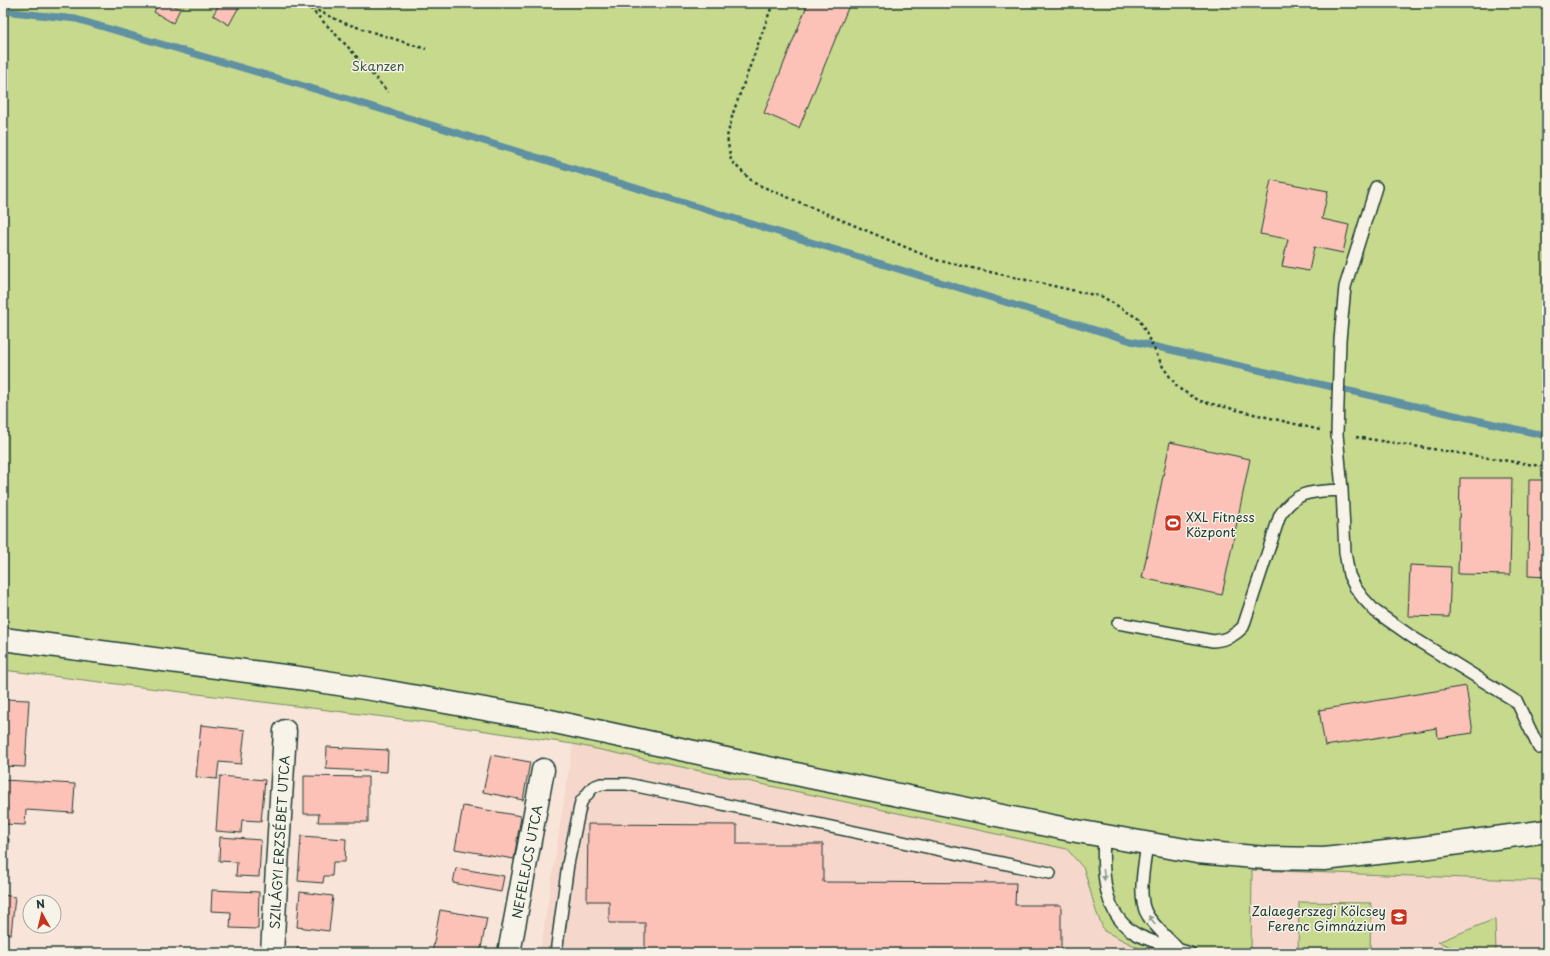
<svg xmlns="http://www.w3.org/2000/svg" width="1550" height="956" viewBox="0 0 1550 956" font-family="'Playpen Sans',sans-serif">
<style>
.built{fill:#f5d7cc}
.green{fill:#c7d98d;stroke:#738b60}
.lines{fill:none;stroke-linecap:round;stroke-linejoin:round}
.stream{stroke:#5f91a2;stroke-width:7}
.building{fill:#fcc1b7;stroke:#1f3d34}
.service-casing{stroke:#1f3d34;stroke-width:14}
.minor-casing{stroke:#1f3d34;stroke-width:25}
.tertiary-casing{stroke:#1f3d34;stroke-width:25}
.path{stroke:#1f3d34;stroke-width:2.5;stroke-dasharray:3 3;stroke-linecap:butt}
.service{stroke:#f7f3e8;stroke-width:11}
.minor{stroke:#f7f3e8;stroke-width:22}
.tertiary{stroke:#f7f3e8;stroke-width:22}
.oneway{fill:#8b988e}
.labels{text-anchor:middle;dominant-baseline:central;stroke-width:3;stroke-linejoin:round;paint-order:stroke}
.park-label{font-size:13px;fill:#415c46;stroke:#f7f3e8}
.poi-label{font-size:13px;fill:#1f3d34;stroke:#f7f3e8;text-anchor:start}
.street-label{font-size:13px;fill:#1f3d34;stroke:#f7f3e8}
</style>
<rect width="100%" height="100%" fill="#f8e4d9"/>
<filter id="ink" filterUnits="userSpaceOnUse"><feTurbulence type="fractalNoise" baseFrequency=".025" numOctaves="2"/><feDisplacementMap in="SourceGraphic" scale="8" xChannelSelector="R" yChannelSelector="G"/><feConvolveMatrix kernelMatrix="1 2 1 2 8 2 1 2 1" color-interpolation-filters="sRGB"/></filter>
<g filter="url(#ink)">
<path class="built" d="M573,744L1067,849L1084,869L1096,911L1104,931L1149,953H540Z
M1252,870L1547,881V953H1251Z"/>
<path class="green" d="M3,3H1547V881L1252,870L1251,953H1149L1104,931L1096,911L1084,869L1067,849L573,744L433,723L3,670Z
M1299,902L1371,903L1370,953H1298Z
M1495,919L1496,953H1466L1438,942Z"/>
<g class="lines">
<path class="stream" d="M3,11L76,19L341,97L1131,341L1547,436"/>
</g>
<path class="building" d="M159,3H169L180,9L173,23L154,12Z
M220,3H241L229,25L213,15Z
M808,3H850L799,128L764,113Z
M1271,180L1328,191L1322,219L1349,225L1343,253L1314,247L1309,271L1282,266L1288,239L1260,234Z
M1170,442L1250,459L1222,595L1142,578Z
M1460,478H1512L1510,575L1458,574Z
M1529,480H1547V577L1528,576Z
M1410,565L1451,567L1449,617L1408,616Z
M1466,686L1473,733L1438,738L1437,728L1325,746L1319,710Z
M3,699L29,700L25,767L3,766Z
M201,725L245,730L241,764L219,762L217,779L196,777Z
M327,747L388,750L387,772L326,769Z
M491,755L530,762L523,800L483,792Z
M220,776L265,780L261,821L242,820L241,833L216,831Z
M304,776L368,777V822H318L319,814H304Z
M3,780L75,784L73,813L26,810L25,825L3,824Z
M463,806L521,816L514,859L455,849Z
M588,824L737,825V844H823V882L1016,883L1015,905H1061V953H645V923H609V901H587Z
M301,836L346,839L345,862H333L332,876H324L323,883L298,881Z
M220,837L261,840L259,877L236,876L237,862L219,861Z
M3,839H9L7,875H3Z
M456,868L504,876L501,892L453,883Z
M212,890L259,892L258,929L230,928L231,912L211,911Z
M300,892L333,896L329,931L297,927Z
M3,895L15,897L11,934L3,933Z
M440,910L487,918L480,953H432Z
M3,948L63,953H3Z
M297,948L350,952V953H296Z
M379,949L400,952V953H378Z"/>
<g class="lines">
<g class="service-casing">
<path id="service" d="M1342,490L1337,434L1340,340L1345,287L1376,187
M1118,623L1213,641C1226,640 1234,636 1243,627L1280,515C1298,489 1313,492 1342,490L1345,552L1349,575L1355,587L1363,598L1375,611L1412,637L1517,702L1539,748L1547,741
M1104,836C1102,870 1102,916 1138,935C1154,943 1172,947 1190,953
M1147,843C1145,863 1136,899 1148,916C1156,928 1168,938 1178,949
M556,953L568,864L581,802L593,787L601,784H627L1050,873"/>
</g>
<g class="minor-casing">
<g id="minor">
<path id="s1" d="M272,953L285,731"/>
<path id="s2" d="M509,953L543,770"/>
</g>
</g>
<g class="tertiary-casing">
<path id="tertiary" d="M3,639L299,678L378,690L541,719L810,777L1071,830L1197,852L1266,858L1324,859L1422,848L1547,831"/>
</g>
<path class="path" d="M301,3L344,23L426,49
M773,3L733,113L727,137L731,161L754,183L936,260L1103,297L1139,319L1163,367L1178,388L1200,401L1320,430
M310,8L348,47L388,92
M1356,437L1547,467"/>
<use href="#service" class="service"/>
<use href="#minor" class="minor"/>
<use href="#tertiary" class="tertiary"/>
</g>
<defs><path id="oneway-solid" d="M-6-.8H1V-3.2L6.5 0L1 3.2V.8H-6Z"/></defs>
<g class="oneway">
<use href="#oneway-solid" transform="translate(1104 875) rotate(84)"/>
<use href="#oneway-solid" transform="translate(1152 920) rotate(-129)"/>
</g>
</g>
<defs>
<g id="stadium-square" transform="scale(0.9)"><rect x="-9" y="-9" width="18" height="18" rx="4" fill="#c8321e" stroke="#f7f3e8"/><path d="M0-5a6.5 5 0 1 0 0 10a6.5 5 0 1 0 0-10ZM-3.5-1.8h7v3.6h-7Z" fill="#fff"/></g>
<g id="school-square" transform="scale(0.9)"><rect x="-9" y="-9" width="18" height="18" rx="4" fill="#c8321e" stroke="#f7f3e8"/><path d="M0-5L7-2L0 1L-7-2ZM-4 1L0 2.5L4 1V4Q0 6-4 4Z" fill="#fff"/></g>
</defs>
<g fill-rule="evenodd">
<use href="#stadium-square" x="1173" y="523"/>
<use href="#school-square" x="1399" y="917"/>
</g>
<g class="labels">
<g class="park-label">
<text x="378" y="65">Skanzen</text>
</g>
<g class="poi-label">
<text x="1186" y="516">XXL Fitness<tspan x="1186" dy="15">Központ</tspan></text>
<text x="1386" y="910" text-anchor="end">Zalaegerszegi Kölcsey<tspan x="1386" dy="15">Ferenc Gimnázium</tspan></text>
</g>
<g class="street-label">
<text stroke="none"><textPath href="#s1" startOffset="111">SZILÁGYI ERZSÉBET UTCA</textPath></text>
<text stroke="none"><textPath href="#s2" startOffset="93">NEFELEJCS UTCA</textPath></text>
</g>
</g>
<rect width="1550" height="956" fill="none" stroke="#f7f3e8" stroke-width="16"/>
<rect x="8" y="8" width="1534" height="940" fill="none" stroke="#1f3d34" stroke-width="1.5" filter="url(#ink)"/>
<g transform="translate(42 914) rotate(352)"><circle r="19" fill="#f7f3e8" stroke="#a1aaa0"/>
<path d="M0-3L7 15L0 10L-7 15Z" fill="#c8321e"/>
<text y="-6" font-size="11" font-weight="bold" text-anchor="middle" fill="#1f3d34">N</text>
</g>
</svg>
